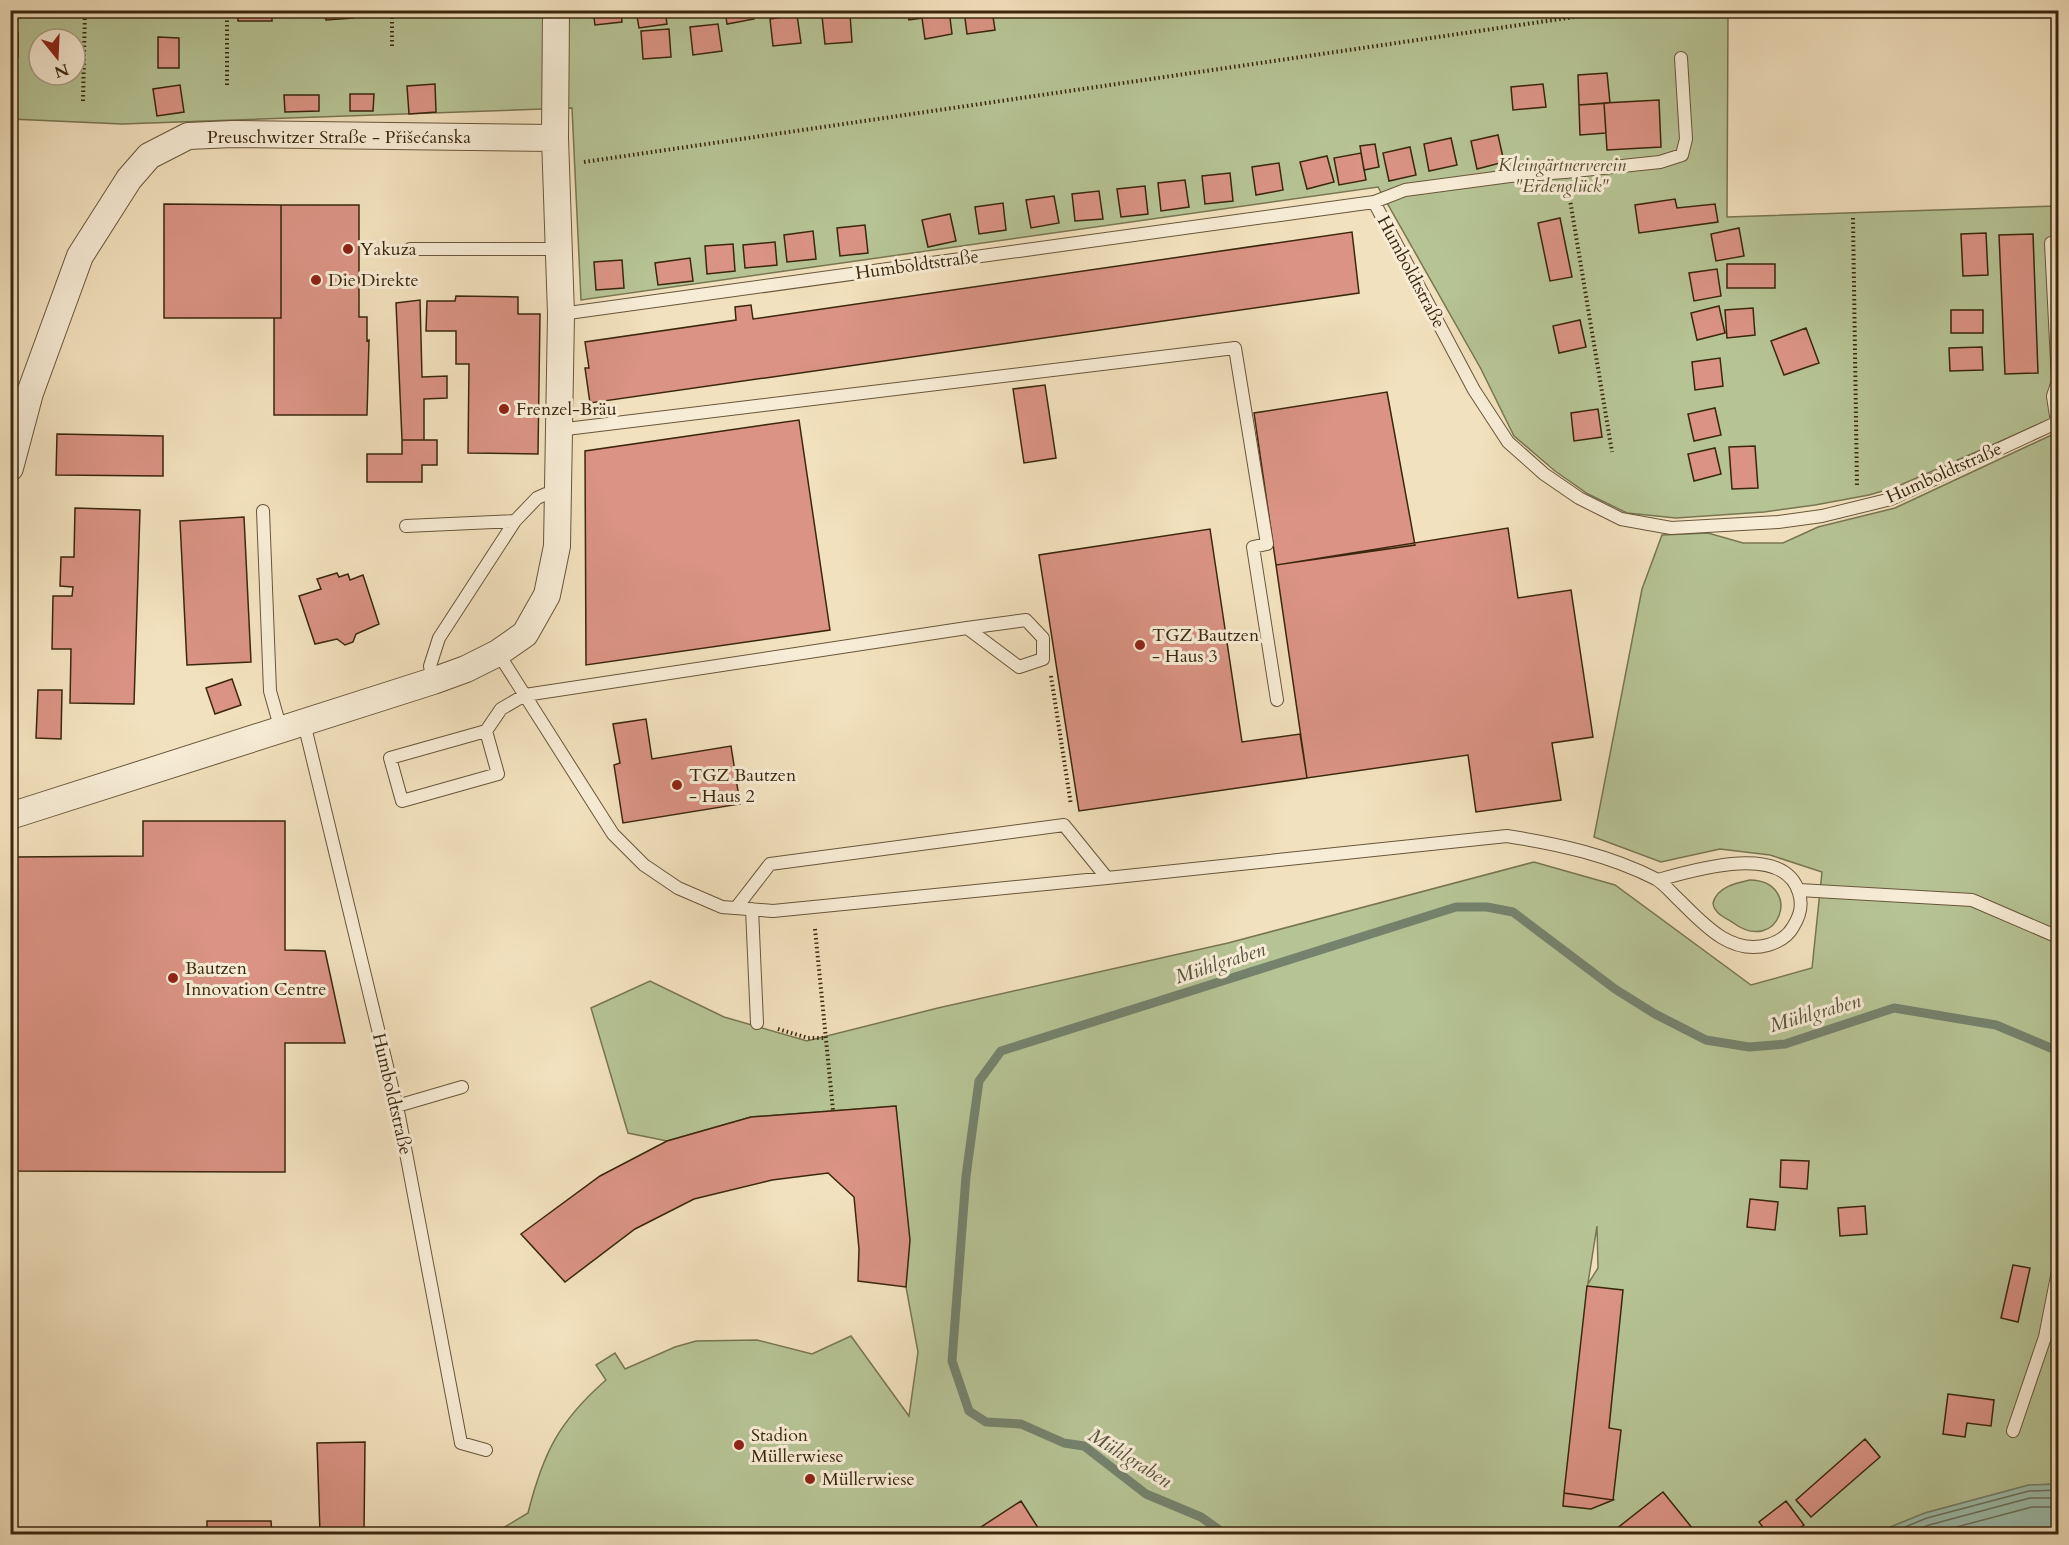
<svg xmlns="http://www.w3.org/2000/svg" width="2069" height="1545" viewBox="0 0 2069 1545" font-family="Cardo,serif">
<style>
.green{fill:#b6c395;stroke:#787552;stroke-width:1.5;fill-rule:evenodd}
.water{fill:#9cbead;stroke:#75826d;stroke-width:1.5}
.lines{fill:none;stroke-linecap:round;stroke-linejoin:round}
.shore{stroke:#6b725e;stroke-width:1.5}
.stream{stroke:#75826d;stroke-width:9}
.building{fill:#da9384;stroke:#3a270e;stroke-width:1.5}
.lane-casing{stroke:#68563a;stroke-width:14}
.street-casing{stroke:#68563a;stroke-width:28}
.path{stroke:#3a270e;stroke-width:4;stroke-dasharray:1.5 3;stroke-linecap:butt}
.lane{stroke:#f7ecd5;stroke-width:12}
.street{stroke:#f7ecd5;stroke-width:26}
.poi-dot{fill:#8f2418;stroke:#f7ecd5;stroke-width:2}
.labels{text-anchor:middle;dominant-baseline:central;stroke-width:6;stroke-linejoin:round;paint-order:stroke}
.street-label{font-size:18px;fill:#3a270e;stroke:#f7ecd5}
.park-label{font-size:18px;font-style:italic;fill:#594e30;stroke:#f7ecd5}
.poi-label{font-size:18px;fill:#3a270e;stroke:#f7ecd5;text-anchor:start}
.water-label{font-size:20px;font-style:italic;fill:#57543e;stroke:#f7ecd5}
</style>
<rect width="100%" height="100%" fill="#f2e1be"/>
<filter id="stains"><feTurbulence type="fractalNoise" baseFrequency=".00333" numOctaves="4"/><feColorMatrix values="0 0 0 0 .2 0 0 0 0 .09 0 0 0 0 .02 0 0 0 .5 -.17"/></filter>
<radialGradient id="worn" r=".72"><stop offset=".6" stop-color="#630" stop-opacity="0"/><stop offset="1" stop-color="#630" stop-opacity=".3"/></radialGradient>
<path class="green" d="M11,11H1728L1727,217L2058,206V416L1896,487L1869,495L1815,505L1764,512L1676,518L1627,513L1588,494L1555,471L1514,436L1481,369L1378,187L581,300L572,108L122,124L11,119ZM39,39H75V75H39Z
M2058,432V1484L2029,1485L1925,1513L1873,1534H493L528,1513C543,1453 559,1421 606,1380L596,1365L615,1353L625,1369L675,1347L696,1341L757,1340L812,1354L851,1336L909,1416L918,1352L906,1287L896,1106L751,1117L667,1141L628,1133L591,1008L650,981L724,1017L807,1041L938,1008L1228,943L1534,862L1615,885L1751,985L1812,968L1822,872L1770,855L1720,849L1661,862L1594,837L1642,589L1662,535L1708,533L1743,543H1783L1818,527L1895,508ZM1597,1226L1598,1268L1588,1284V1283Z
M1750,880C1804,881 1780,958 1732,922C1724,917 1714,913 1713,903C1717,887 1736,883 1750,880Z"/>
<path class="water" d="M2058,1484V1534H1873L1925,1513L2029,1485Z"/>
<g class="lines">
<path class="shore" d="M1888,1534L1927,1518L2029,1491L2058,1490
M1907,1534L1929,1525L2030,1498H2058
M1930,1534L2032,1507H2058"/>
<path class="stream" d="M1225,1534L1201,1517L1146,1494L1084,1446L1064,1443L1021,1424L986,1422L969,1411L952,1361L966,1176L979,1081L1001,1051L1456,907H1487L1513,912L1615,989L1655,1014L1706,1040L1749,1047L1785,1044L1894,1008L1996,1025L2058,1051"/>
</g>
<path class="building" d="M238,10H272V21H238Z
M325,10H353V18L326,20Z
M405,10H433V15L405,16Z
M440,10H467L468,16L440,17Z
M593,10H621L622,22L595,25Z
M636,10H665L667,24L639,28Z
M725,10H753L754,19L727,24Z
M776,10H804L805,13L776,15Z
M907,10H925L921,11L922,18L909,20Z
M949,10L952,34L925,39L921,11Z
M964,10H992L995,30L967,34Z
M1153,10H1181L1153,14Z
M1316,10H1344L1345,13L1317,17Z
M850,14L852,42L825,44L822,16Z
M797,15L801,43L773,46L770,19Z
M718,24L722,51L693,55L690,27Z
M669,29L671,57L643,59L641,31Z
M10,33H18V57H10Z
M158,37L179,38V68H158Z
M1607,73L1610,103L1579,105L1578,75Z
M435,84L436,112L409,114L407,86Z
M1543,84L1546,107L1513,110L1511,87Z
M180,85L184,112L157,116L153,89Z
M350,94H374L373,111H350Z
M284,95H319V111L285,112Z
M1659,100L1661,147L1607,150L1604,103Z
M1604,103L1606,133L1580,135L1579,105Z
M1498,135L1504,162L1477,169L1471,141Z
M1451,138L1457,165L1429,171L1424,144Z
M1375,144L1379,167L1364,170L1360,146Z
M1410,147L1416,175L1389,181L1383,153Z
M1361,153L1366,180L1339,185L1334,158Z
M1327,156L1334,182L1307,189L1300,162Z
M1279,163L1283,190L1256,195L1252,167Z
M1230,173L1233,201L1205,204L1202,176Z
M1185,180L1189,207L1161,211L1158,183Z
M1145,186L1148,214L1121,217L1117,189Z
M1099,191L1103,219L1075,221L1072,194Z
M1054,196L1059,223L1031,228L1026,200Z
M1675,199L1677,208L1715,204L1718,222L1639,233L1635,205Z
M1003,203L1006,230L979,234L975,207Z
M164,204L281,205V318H164Z
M281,205H359V317H367V341L369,340L367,415H274V318H281Z
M950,214L956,241L928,247L922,220Z
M1560,218L1572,277L1550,281L1538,223Z
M865,225L868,253L840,256L837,228Z
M1739,228L1744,256L1716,261L1711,234Z
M813,231L816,259L787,262L784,235Z
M1352,232L1359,293L590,403L585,368H589L585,342L736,320L735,307L751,305L753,319Z
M1986,233L1988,275L1963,276L1961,234Z
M2033,234L2038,373L2005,374L1999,235Z
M775,242L777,265L745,268L743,245Z
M733,244L735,271L707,274L705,246Z
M690,258L693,281L658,285L655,263Z
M622,260L624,288L596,290L594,262Z
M1727,264H1775V288H1727Z
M1717,269L1721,296L1694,301L1689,273Z
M456,296L518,297V314H540L538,454L468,453L469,364H456V331H426L427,301H455Z
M420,300L422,377L447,376V398L424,399V440H402L396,303Z
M1719,306L1725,333L1697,340L1691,313Z
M1753,308L1755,335L1727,338L1725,310Z
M1951,310H1983V333H1951Z
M1580,320L1586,347L1559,353L1553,326Z
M1806,328L1819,363L1784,375L1771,341Z
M1982,347L1983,370L1950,371L1949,348Z
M1720,358L1723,386L1695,390L1692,362Z
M1045,385L1056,458L1024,463L1013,389Z
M1387,392L1415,545L1276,565L1254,413Z
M1715,408L1721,435L1694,441L1688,414Z
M1598,409L1602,437L1574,441L1571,413Z
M799,420L830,630L586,665L585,451Z
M57,434L163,436V476L56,475Z
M402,440H437V465H422V482H367V454H402Z
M1755,446L1758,488L1732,489L1729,447Z
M1715,448L1721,474L1694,481L1688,454Z
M75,508L140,510L134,704L70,703L71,649H52L53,596H72L73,587L60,586L61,557H74Z
M244,517L251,662L187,665L180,521Z
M1508,528L1518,598L1571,590L1593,737L1552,743L1561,800L1476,812L1468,755L1307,778L1276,565Z
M1210,529L1242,742L1300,734L1307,778L1079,811L1039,555Z
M337,573L339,577L348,574L350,580L363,575L379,624L356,634L353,642L345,645L337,639L315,644L299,596L321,589L317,579Z
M232,679L241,705L215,714L206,688Z
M38,690H62L61,739L36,738Z
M646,719L652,759L731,746L740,804L623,823L614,765L620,763L613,724Z
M143,821H285V950L325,951L345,1043H285V1172L15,1171L16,857L143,856Z
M896,1106L910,1240L906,1287L858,1281L859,1249L854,1197L828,1173L772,1180L694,1199L635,1229L565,1282L521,1234L600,1176L667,1141L751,1117Z
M1781,1160L1809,1161L1807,1189L1780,1187Z
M1750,1199L1778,1202L1775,1230L1747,1227Z
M1865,1206L1867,1234L1840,1236L1838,1208Z
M2013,1265L2030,1268L2018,1322L2001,1318Z
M1587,1286L1623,1290L1609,1428L1621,1430L1613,1500L1564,1493Z
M1948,1394L1994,1400L1991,1426L1967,1423L1965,1437L1943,1434Z
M1865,1439L1880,1457L1811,1517L1796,1500Z
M365,1442L364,1534H320L317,1443Z
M1663,1492L1697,1534H1612L1611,1533Z
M1564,1493L1613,1500L1591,1509L1563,1506Z
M1021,1501L1042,1534H986L981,1527Z
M1786,1501L1804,1525L1791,1534H1768L1759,1522Z
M207,1521H271L272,1534H207Z"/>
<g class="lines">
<g class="lane-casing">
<path id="lane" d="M1374,202L1474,390L1508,442L1544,474L1579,498L1621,519L1671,528L1778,522L1822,516L1891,499L2058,422
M2051,243L2058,381L2053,396L2057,423
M410,249H558
M561,314L1374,202L1405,190L1510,176L1565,172L1660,162L1682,155L1686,139L1681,58
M558,430L1235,348L1267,544L1253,547L1277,700
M263,511L270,691L281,730
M406,526L515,521
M498,653L613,834L644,865L678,888L722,907L773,911L1107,878L1507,836C1558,844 1609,855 1656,879C1663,883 1670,891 1676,897C1701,921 1729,956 1768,945C1778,942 1788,936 1793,927C1800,916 1803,906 1799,893C1785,842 1693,870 1658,880
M433,681L430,666L439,638L515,521L537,498L546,494H557
M304,723L399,1116L461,1443L486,1450
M486,731L498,774L402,801L390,758L486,731L501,709L525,695L967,628L1026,620L1043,638V659L1019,667L967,628
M1799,890L1972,900L2058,937
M736,908L770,864L1064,825L1107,878
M752,909L757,1023
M397,1106L462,1087
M2013,1431L2045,1337L2058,1271"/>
</g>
<g class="street-casing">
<path id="street" d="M10,468L30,393L80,256L129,179L149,156L188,136L233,134L555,138
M10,816L433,681L466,669L498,653L525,634L547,595L557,546L561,314L555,138L556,10"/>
</g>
<path class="path" d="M392,46V10
M227,85V10
M83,101L85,10
M584,162L1581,16V10
M1569,194L1612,452
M1853,218L1857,487
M1051,676L1071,805
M815,929L833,1110
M10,1006H16
M778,1029L808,1038H826"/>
<use href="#lane" class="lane"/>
<use href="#street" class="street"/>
</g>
<g class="poi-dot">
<circle cx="348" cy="249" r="6"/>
<circle cx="316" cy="280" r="6"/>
<circle cx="504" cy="409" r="6"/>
<circle cx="1140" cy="645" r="6"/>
<circle cx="677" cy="785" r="6"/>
<circle cx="173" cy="978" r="6"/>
<circle cx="739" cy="1445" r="6"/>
<circle cx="810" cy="1479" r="6"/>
</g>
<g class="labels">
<g class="street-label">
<text x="339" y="137">Preuschwitzer Straße - Přišećanska</text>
<text transform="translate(917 265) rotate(-8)">Humboldtstraße</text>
<text transform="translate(1411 272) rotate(62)">Humboldtstraße</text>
<text transform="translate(1944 473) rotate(-24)">Humboldtstraße</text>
<text transform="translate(392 1094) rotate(77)">Humboldtstraße</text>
</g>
<g class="park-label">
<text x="1562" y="165">Kleingärtnerverein<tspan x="1562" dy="21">"Erdenglück"</tspan></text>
</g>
<g class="poi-label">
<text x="360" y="249">Yakuza</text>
<text x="328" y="280">Die Direkte</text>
<text x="516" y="409">Frenzel-Bräu</text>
<text x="1152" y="635">TGZ Bautzen<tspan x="1152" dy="21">- Haus 3</tspan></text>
<text x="689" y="775">TGZ Bautzen<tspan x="689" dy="21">- Haus 2</tspan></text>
<text x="185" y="968">Bautzen<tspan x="185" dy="21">Innovation Centre</tspan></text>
<text x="751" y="1435">Stadion<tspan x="751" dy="21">Müllerwiese</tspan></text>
<text x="822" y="1479">Müllerwiese</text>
</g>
<g class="water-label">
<text transform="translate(1220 963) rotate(-18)">Mühlgraben</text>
<text transform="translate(1815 1013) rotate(-16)">Mühlgraben</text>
<text transform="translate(1130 1458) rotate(32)">Mühlgraben</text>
</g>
</g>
<rect width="2069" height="1545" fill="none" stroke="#f2e1be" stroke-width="36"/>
<rect x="12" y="12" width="2045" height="1521" fill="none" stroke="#3a270e" stroke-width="3"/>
<rect x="18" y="18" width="2033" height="1509" fill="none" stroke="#3a270e" stroke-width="1.5"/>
<g transform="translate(57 57) rotate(162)"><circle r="28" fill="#f7ecd5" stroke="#ab9d85" stroke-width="1.5"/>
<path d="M0-4.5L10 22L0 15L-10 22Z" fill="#8f2418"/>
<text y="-9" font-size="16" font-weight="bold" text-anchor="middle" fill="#3a270e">N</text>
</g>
<rect width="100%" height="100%" filter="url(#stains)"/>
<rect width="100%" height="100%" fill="url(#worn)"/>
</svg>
